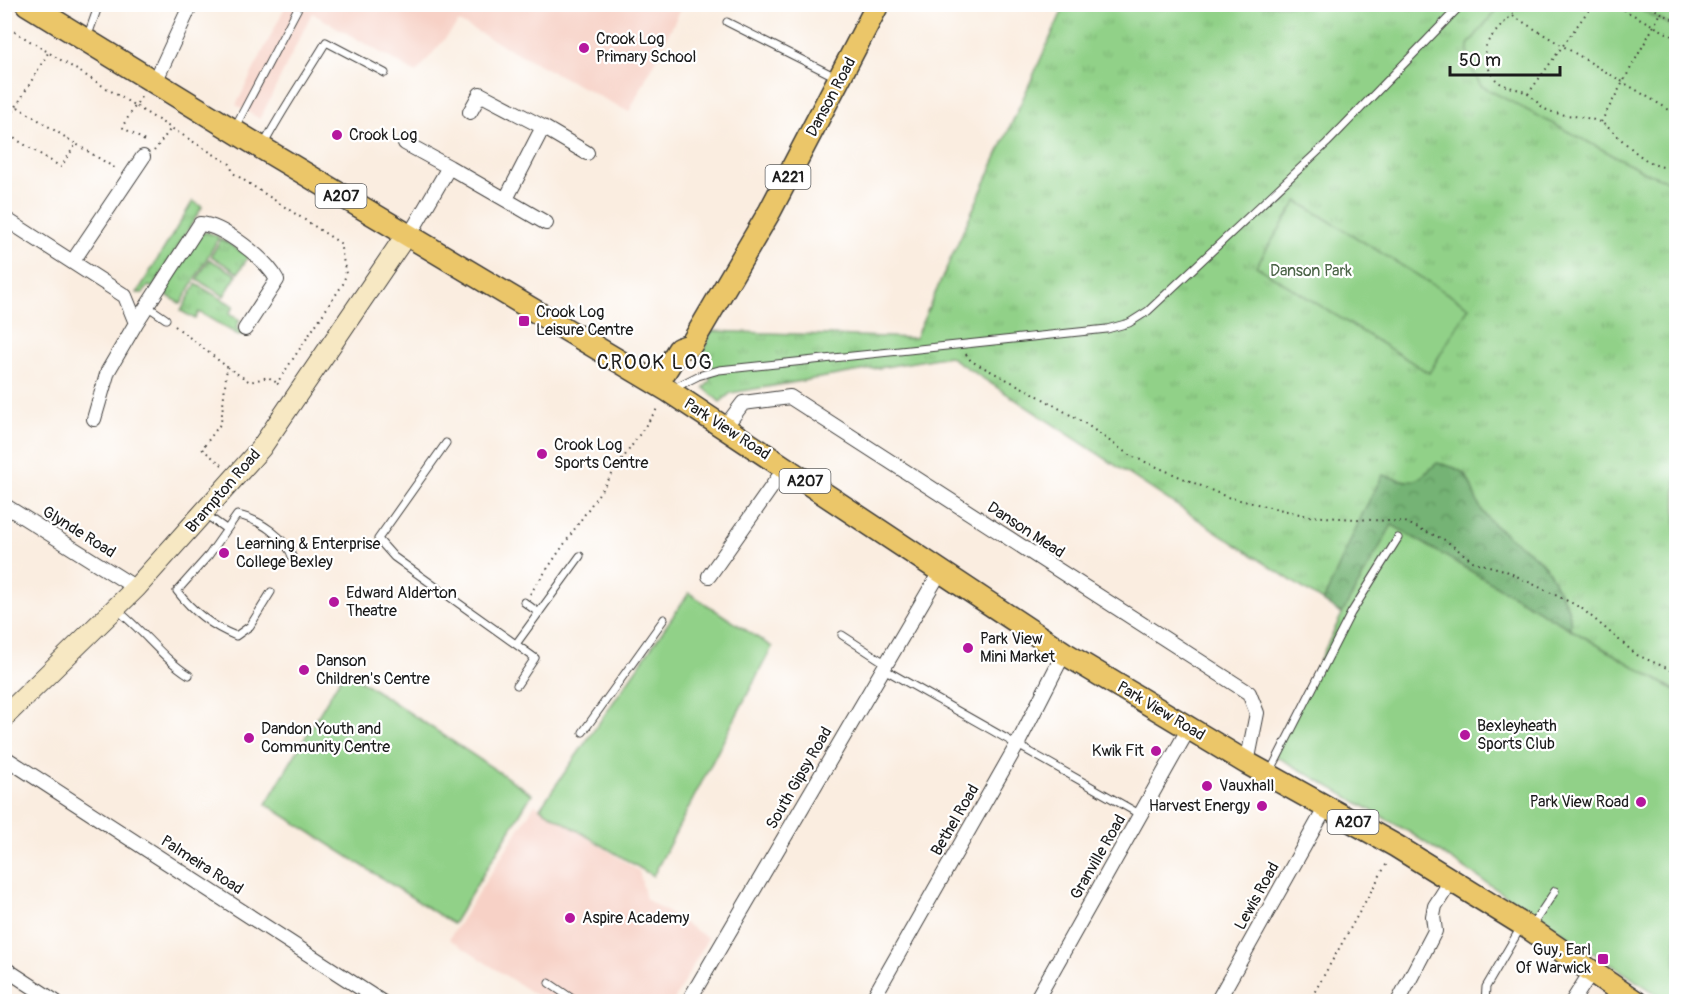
<svg xmlns="http://www.w3.org/2000/svg" width="1681" height="1006" viewBox="0 0 1681 1006" font-family="Pangolin,sans-serif">
<style>
.built{fill:#f7d1c6}
.grass{fill:url(#grass-tufts);stroke:#567652;stroke-width:1.5}
.forest{fill:url(#forest-crowns);stroke:#486848;stroke-width:1.5}
.garden{fill:#91d188;stroke:#567652;stroke-width:1.5}
.lines{fill:none;stroke-linecap:round;stroke-linejoin:round}
.lane-casing{stroke:#3d3b39;stroke-width:9}
.street-casing{stroke:#3d3b39;stroke-width:16}
.secondary-casing{stroke:#3d3b39;stroke-width:22}
.primary-casing{stroke:#3d3b39;stroke-width:25}
.path{stroke:#3d3b39;stroke-width:2;stroke-dasharray:1.5 4.5;stroke-linecap:butt}
.lane{stroke:#fff;stroke-width:7}
.street{stroke:#fff;stroke-width:14}
.secondary{stroke:#f7e8c3;stroke-width:20}
.primary{stroke:#ebc669;stroke-width:22}
.poi-dot{fill:#b5179e;stroke:#fff;stroke-width:2}
.labels{text-anchor:middle;dominant-baseline:central;stroke-width:4.5;stroke-linejoin:round;paint-order:stroke}
.shield{fill:#fff;stroke:#606060;stroke-width:1.5}
.shield-label{font-size:15px;font-weight:bold;fill:#1c1c1c}
.poi-label{font-size:16px;fill:#1c1c1c;stroke:#fff;text-anchor:start}
.street-label{font-size:16px;fill:#1c1c1c;stroke:#fff}
.park-label{font-size:16px;fill:#4b6447;stroke:#fff}
.quarter-label{font-size:20px;letter-spacing:1.5px;fill:#1c1c1c;stroke:#fff}
</style>
<defs>
<pattern id="grass-tufts" width="24" height="20" patternUnits="userSpaceOnUse" patternTransform="scale(1.5)"><rect width="24" height="20" fill="#91d188"/><path d="M3 7l-1-3M5 7V3M7 7l1-3M15 17l-1-3M17 17v-4M19 17l1-3" fill="none" stroke="#7cb375"/></pattern>
<pattern id="forest-crowns" width="20" height="18" patternUnits="userSpaceOnUse" patternTransform="scale(1.5)"><rect width="20" height="18" fill="#74b374"/><path d="M2 6a3 3 0 1 1 6 0M12 15a3 3 0 1 1 6 0" fill="none" stroke="#5e915e"/></pattern>
</defs>
<rect width="100%" height="100%" fill="#fff"/>
<filter id="ink" filterUnits="userSpaceOnUse"><feTurbulence type="fractalNoise" baseFrequency=".0167" numOctaves="2"/><feDisplacementMap in="SourceGraphic" scale="12" xChannelSelector="R" yChannelSelector="G"/><feConvolveMatrix kernelMatrix="1 2 1 2 8 2 1 2 1" color-interpolation-filters="sRGB"/></filter>
<filter id="wash" filterUnits="userSpaceOnUse"><feTurbulence type="fractalNoise" baseFrequency=".008" numOctaves="4" result="noise"/><feDisplacementMap in="SourceGraphic" scale="24" xChannelSelector="R" yChannelSelector="G"/><feGaussianBlur stdDeviation="1.35" result="paint"/><feColorMatrix in="noise" values="0 0 0 0 0 0 0 0 0 0 0 0 0 0 0 0 0 1.4 0 .05"/><feComposite in="paint" operator="in"/></filter>
<g filter="url(#wash)">
<rect width="100%" height="100%" fill="#faede0"/>
<path class="built" d="M286,5H683L629,112L459,22L416,73L312,13L260,119L236,105Z
M535,804L639,871L646,899L708,938L673,1002L545,1001L449,939Z"/>
<path class="grass" d="M1065,5H1676V691L1392,525L1342,614L949,356L731,393L720,402L704,388L710,381V360L701,359L711,331L915,338Z
M193,201L202,207L153,288L149,286L143,293H137Z
M207,232L219,237L181,304L163,293L202,233Z
M221,239L249,256L238,273L211,256Z
M209,259L237,275L224,296L197,280Z
M196,284L234,306L229,314L240,320L236,328L243,332L240,336L199,312L195,319L181,311Z"/>
<path class="forest" d="M1437,463C1481,471 1464,488 1486,516C1503,538 1532,548 1548,570C1552,576 1555,584 1559,591C1567,604 1572,614 1570,629L1392,525L1342,614L1323,602L1364,510L1383,475C1417,484 1411,486 1437,463Z"/>
<path class="garden" d="M1501,4L1632,5L1676,28V181L1671,182L1649,174L1481,86L1469,64L1468,45Z
M1297,201L1469,307L1429,373L1256,266Z
M1392,525L1676,691V1001H1667L1409,832L1274,755L1342,614Z
M689,593L772,647L653,876L540,808Z
M345,670L532,794L453,924L266,804Z"/>
</g>
<g filter="url(#ink)">
<g class="lines">
<g class="lane-casing">
<path id="lane" d="M727,22L836,77
M87,38L99,4
M235,127L300,4
M263,146C282,110 305,77 326,42L385,73
M147,306L166,319
M674,388L698,376L719,370L1107,329L1129,323L1148,311L1327,143L1462,4
M446,443L378,539L394,557L535,658L517,685
M205,514L226,529
M271,592L250,626L236,636C211,626 193,612 177,591L209,555L237,515C259,519 287,538 293,559
M524,602L539,613
M117,610C143,630 162,658 189,675
M842,635L885,663
M516,644L580,556
M882,668L1141,815
M583,732L664,619
M1270,772L1351,613L1398,538
M1531,927L1555,891
M549,983L577,1002
M1485,1002L1486,987L1521,927"/>
</g>
<g class="street-casing">
<path id="street" d="M155,82L191,4
M470,112L480,94L543,127L506,199
M543,127L587,153
M405,143L449,167
M4,218L125,296L136,323L108,371L94,419
M409,236L449,167L546,223
M73,261L143,157
M136,323L200,224C223,225 267,260 277,280L245,329
M725,427L743,403L790,397L1249,693L1257,713L1247,763
M4,505L136,588
M709,576L785,468
M4,757L382,1002
M4,968L56,1002
M688,1002L940,572
M871,1002L1017,745L1064,653
M1035,1002L1189,728
M1217,1002L1326,807
M1398,1002L1435,931L1433,916L1435,906L1451,881
M1572,1002L1591,972"/>
</g>
<g class="secondary-casing">
<path id="secondary" d="M4,717L136,588L261,448L406,235"/>
</g>
<g class="primary-casing">
<path id="primary" d="M27,4L262,148L669,391L1064,653L1247,763L1396,846L1530,929L1636,1002
M657,384L679,349L691,345L770,211L878,4"/>
</g>
<path class="path" d="M1521,4C1513,15 1488,37 1486,46C1483,58 1490,77 1500,83C1508,88 1518,88 1526,93C1534,97 1539,106 1547,110C1565,118 1588,114 1605,125C1620,136 1655,179 1676,164
M1613,4L1676,38
M1645,4L1676,21
M4,7L5,5
M1513,16L1676,114
M4,25L223,160L230,164L233,173L340,243L346,274L343,284L277,383L281,387
M1528,94L1593,4
M141,97L122,127L148,143
M18,107L76,144
M1601,122L1661,13
M4,127L48,53
M4,132L61,167L76,144L118,170
M154,151L172,127
M175,326L227,367
M966,354L971,361L1031,392L1086,424L1129,455L1227,497L1308,516L1405,522L1445,540L1474,562L1504,570L1580,607L1637,655L1676,672
M222,465L202,449L221,423L227,367L250,382L268,377L277,383
M530,594L659,406
M1309,1002L1387,863"/>
<use href="#lane" class="lane"/>
<use href="#street" class="street"/>
<use href="#secondary" class="secondary"/>
<use href="#primary" class="primary"/>
</g>
</g>
<g class="poi-dot">
<circle cx="584" cy="48" r="6"/>
<circle cx="337" cy="135" r="6"/>
<rect x="518" y="315" width="12" height="12" rx="3"/>
<circle cx="542" cy="454" r="6"/>
<circle cx="224" cy="553" r="6"/>
<circle cx="334" cy="602" r="6"/>
<circle cx="968" cy="648" r="6"/>
<circle cx="304" cy="670" r="6"/>
<circle cx="1465" cy="735" r="6"/>
<circle cx="249" cy="738" r="6"/>
<circle cx="1156" cy="751" r="6"/>
<circle cx="1207" cy="786" r="6"/>
<circle cx="1641" cy="802" r="6"/>
<circle cx="1262" cy="806" r="6"/>
<circle cx="570" cy="918" r="6"/>
<rect x="1597" y="953" width="12" height="12" rx="3"/>
</g>
<g class="labels">
<g class="shield">
<rect x="765.5" y="165" width="45" height="24" rx="4.5"/>
<rect x="315.5" y="184" width="51" height="24" rx="4.5"/>
<rect x="779.5" y="469" width="51" height="24" rx="4.5"/>
<rect x="1327.5" y="810" width="51" height="24" rx="4.5"/>
</g>
<g class="shield-label">
<text x="788" y="177">A221</text>
<text x="341" y="196">A207</text>
<text x="805" y="481">A207</text>
<text x="1353" y="822">A207</text>
</g>
<g class="poi-label">
<text x="596" y="39">Crook Log<tspan x="596" dy="18">Primary School</tspan></text>
<text x="349" y="135">Crook Log</text>
<text x="536" y="312">Crook Log<tspan x="536" dy="18">Leisure Centre</tspan></text>
<text x="554" y="445">Crook Log<tspan x="554" dy="18">Sports Centre</tspan></text>
<text x="236" y="544">Learning &amp; Enterprise<tspan x="236" dy="18">College Bexley</tspan></text>
<text x="346" y="593">Edward Alderton<tspan x="346" dy="18">Theatre</tspan></text>
<text x="980" y="639">Park View<tspan x="980" dy="18">Mini Market</tspan></text>
<text x="316" y="661">Danson<tspan x="316" dy="18">Children's Centre</tspan></text>
<text x="1477" y="726">Bexleyheath<tspan x="1477" dy="18">Sports Club</tspan></text>
<text x="261" y="729">Dandon Youth and<tspan x="261" dy="18">Community Centre</tspan></text>
<text x="1144" y="751" text-anchor="end">Kwik Fit</text>
<text x="1219" y="786">Vauxhall</text>
<text x="1629" y="802" text-anchor="end">Park View Road</text>
<text x="1250" y="806" text-anchor="end">Harvest Energy</text>
<text x="582" y="918">Aspire Academy</text>
<text x="1591" y="950" text-anchor="end">Guy, Earl<tspan x="1591" dy="18">Of Warwick</tspan></text>
</g>
<g class="street-label">
<text transform="translate(831 97) rotate(-62)">Danson Road</text>
<text transform="translate(727 429) rotate(33)">Park View Road</text>
<text transform="translate(223 491) rotate(-49)">Brampton Road</text>
<text transform="translate(1026 530) rotate(33)">Danson Mead</text>
<text transform="translate(79 532) rotate(32)">Glynde Road</text>
<text transform="translate(1161 711) rotate(31)">Park View Road</text>
<text transform="translate(799 778) rotate(-60)">South Gipsy Road</text>
<text transform="translate(955 820) rotate(-60)">Bethel Road</text>
<text transform="translate(1098 857) rotate(-60)">Granville Road</text>
<text transform="translate(202 865) rotate(33)">Palmeira Road</text>
<text transform="translate(1257 896) rotate(-61)">Lewis Road</text>
</g>
<g class="park-label">
<text x="1311" y="271">Danson Park</text>
</g>
<g class="quarter-label">
<text x="655" y="362">CROOK LOG</text>
</g>
</g>
<rect width="1681" height="1006" fill="none" stroke="#fff" stroke-width="24"/>
<path d="M1450 66v9h110v-9" fill="none" stroke="#1c1c1c" stroke-width="3"/>
<text x="1459" y="66" font-size="18" fill="#1c1c1c" stroke="#ffffff" stroke-width="4.5" paint-order="stroke">50 m</text>
</svg>
